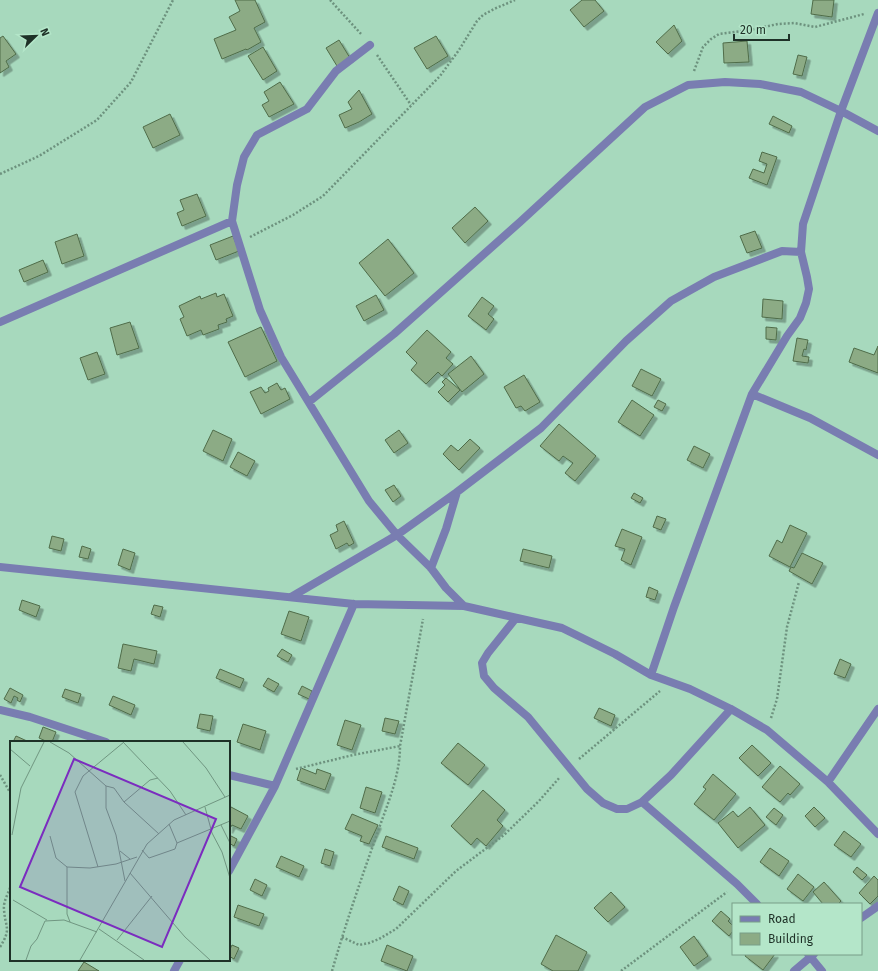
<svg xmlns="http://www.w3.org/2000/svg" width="878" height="971" viewBox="0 0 878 971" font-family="'Fira Sans',sans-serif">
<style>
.building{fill:#8cab85;stroke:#4f6c49;filter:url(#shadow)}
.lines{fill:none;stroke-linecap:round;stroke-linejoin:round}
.path{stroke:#6d927e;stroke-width:2.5;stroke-dasharray:2 2;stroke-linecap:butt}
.minor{stroke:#797db1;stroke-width:8}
.inset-road{fill:none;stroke:#709681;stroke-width:1}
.view{fill:#7b2cbf;fill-opacity:0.15;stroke:#7b2cbf;stroke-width:2}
.inset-edge{fill:none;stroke:#1e3127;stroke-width:2}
</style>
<defs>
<filter id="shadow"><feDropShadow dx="3.5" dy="3.5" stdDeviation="0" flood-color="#0004"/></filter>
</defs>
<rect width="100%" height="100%" fill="#a7d9bd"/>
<path class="building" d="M235,0H255L265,22L254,28L261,42L247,50L246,49L222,59L214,39L236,30L229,17L240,11Z
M582,0H595L604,11L584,27L570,10Z
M813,0H834L832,17L811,14Z
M674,25L682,41L668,54L656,42Z
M3,36L16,54L6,61L9,67L0,73V38Z
M436,36L448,56L427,69L414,48Z
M339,40L350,58L337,66L326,48Z
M747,41L749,62L724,63L723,43Z
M263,47L277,71L263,80L248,56Z
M798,55L807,57L802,76L793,74Z
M280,82L294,104L269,117L262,105L269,101L264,92Z
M359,90L372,114L359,122L345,128L339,115L352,109L348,102Z
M170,114L180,135L153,148L143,127Z
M773,116L792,126L789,133L769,124Z
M762,152L777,157L767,185L749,178L753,169L764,173L767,164L759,161Z
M197,194L206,216L182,226L177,213L184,210L180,200Z
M475,207L488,221L465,243L452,228Z
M755,231L762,248L747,253L740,236Z
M77,234L84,256L62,264L55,242Z
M233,236L239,251L216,260L210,245Z
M388,239L414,273L385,296L359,263Z
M43,260L48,272L24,282L19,270Z
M216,293L217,297L224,294L233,316L226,319L227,322L218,325L219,329L203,335L201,330L187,336L180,319L184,317L179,306L200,296L201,299Z
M376,295L384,310L364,321L356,306Z
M482,297L494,306L488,314L494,319L486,330L468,316Z
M763,299L783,301L782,319L762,317Z
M130,322L139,348L117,355L110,328Z
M261,327L277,361L245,377L228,342Z
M766,327L777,328L776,340L766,339Z
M427,330L451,352L446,358L453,364L442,376L438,372L426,384L411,370L417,363L406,352Z
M797,338L808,340L806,350L804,349L802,356L809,357L808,363L793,361Z
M878,346V373L849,362L854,348L874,355Z
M97,352L105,374L88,380L80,358Z
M471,356L484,374L462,392L448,374Z
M641,369L661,379L652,396L632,386Z
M524,375L540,402L525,411L521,406L516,408L504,387Z
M446,378L460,390L448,402L438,392L445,385L442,382Z
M277,383L281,390L285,388L290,399L261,414L250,392L261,387L265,393L269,391L268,388Z
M632,400L654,415L640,436L618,422Z
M658,400L666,404L662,411L654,407Z
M559,424L596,456L575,481L565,473L573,463L563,456L559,461L540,446Z
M213,430L232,439L223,461L203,451Z
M399,430L408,443L394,453L385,440Z
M470,439L480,448L459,470L443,454L451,445L458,451Z
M694,446L710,454L703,468L687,460Z
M238,452L255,461L247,476L230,467Z
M394,485L401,496L393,502L385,490Z
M634,493L643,498L640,503L631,498Z
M657,516L666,519L661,530L653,527Z
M344,521L354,543L349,546L347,543L336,549L330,535L338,531L336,525Z
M790,525L807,533L790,567L769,556L777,540L782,543Z
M622,529L642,537L631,565L621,560L625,549L615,546Z
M52,536L64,539L61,551L49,548Z
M82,546L91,549L88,559L79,557Z
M123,549L135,553L130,570L118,565Z
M523,549L552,556L549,568L520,561Z
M802,553L823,563L812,584L789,571L791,567L794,568Z
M649,587L658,591L655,600L646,597Z
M22,600L40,606L36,617L19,610Z
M154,605L163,607L160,617L151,614Z
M289,611L309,617L301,641L281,634Z
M123,644L157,651L154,664L134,659L131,671L118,668Z
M282,649L292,655L288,662L277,656Z
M840,659L851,664L845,678L834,674Z
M220,669L244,679L240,688L216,678Z
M268,678L279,684L274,692L263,686Z
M302,686L312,691L309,699L298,694Z
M10,688L23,695L20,702L17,700L18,698L14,696L11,703L4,699Z
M65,689L81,694L78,703L62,697Z
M113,696L135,705L131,715L109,705Z
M599,708L615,715L611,726L594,718Z
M200,714L213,716L210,731L197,728Z
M385,718L399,721L395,734L382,731Z
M345,720L361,725L352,750L337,745Z
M243,724L266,731L260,750L237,742Z
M43,727L56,732L52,742H48L39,738Z
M16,736L27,741V742H13Z
M458,743L485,765L468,785L441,763Z
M752,745L771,763L758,776L739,758Z
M780,766L800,784L790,795L788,793L780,802L762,787Z
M301,768L316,774L317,769L331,774L325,790L297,780Z
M713,774L736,794L714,820L694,804L706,789L703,787Z
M366,787L382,792L375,813L360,808Z
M483,790L505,810L497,820L503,826L486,846L477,838L471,845L451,826Z
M231,807L248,816L241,829L232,825L229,830V810Z
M750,807L765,825L738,848L718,823L733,811L738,817Z
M814,807L825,818L815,827L805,816Z
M774,808L783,815L776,825L766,817Z
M352,814L378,825L369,844L360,841L362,836L345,829Z
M844,831L861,844L851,857L834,845Z
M229,835L237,839L234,846L229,843Z
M386,836L418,848L414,859L382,847Z
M770,848L789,861L779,876L760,862Z
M325,849L334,852L330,866L321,863Z
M281,856L304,866L299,877L276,867Z
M857,867L867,875L862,880L853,872Z
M798,874L814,887L803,901L787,889Z
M874,876L878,880V896L870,904L859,893Z
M255,879L267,885L262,896L250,890Z
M824,882L841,901L838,904H823L813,892Z
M399,886L409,891L403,905L393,900Z
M611,892L625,907L608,922L594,908Z
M238,905L264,914L259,926L234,917Z
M721,911L730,919L728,921L733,926V931L729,936L712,921Z
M556,935L587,952L578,971H553L541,964Z
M694,936L708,956L694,966L680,947Z
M232,945L239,948L234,959L229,956V951Z
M387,945L413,956L407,971L381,961Z
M746,954H775L763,970L745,956Z
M84,962L99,971H78Z"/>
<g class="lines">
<path class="path" d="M330,0L362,35
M377,55L411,105
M694,71L703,47L711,39L719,34L750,30L778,24L794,23L815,27L864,14
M0,174L39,156L97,120L131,82L173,0
M250,237L293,215L323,196L440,76L459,50L477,21L483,15L494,9L515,0
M771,718L777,699L787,627L799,582
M579,759L660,691
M296,769L353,755L400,746
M0,775L11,794
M342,937L359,945L369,943L379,939L396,929L456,871L504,835L539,801L560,777
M0,947C12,928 5,928 4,909C3,902 9,892 11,885
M332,971C345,926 360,882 376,837C386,807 400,778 400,746L423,619
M621,971L727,892"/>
<path class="minor" d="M370,45L336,71L307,109L257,135L244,157L237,185L232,221L260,310L281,357L369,501L397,535L431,568L446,588L464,606
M0,322L232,221
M752,394L810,418L878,455
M309,402L394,334L520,222L645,107L688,85L725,82L760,84L801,92L841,111L878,131
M0,567L354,604L464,606L562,628L615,654L651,675L690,689L731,709L767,730L828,782L878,834
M431,568L446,529L457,492
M291,597L397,535L457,492L541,428L626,341L671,301L714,277L782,251L801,252L803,224L841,111L878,13
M516,618L488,653L482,663L484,676L494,688L528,717L587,789L603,803L617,809H627L642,802L671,775L731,709
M651,675L674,607L752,394L787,336L800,318L806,303L809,289L807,277L801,252
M0,710L30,717L106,742
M229,775L275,786
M828,782L878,709
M642,802L737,884L757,904
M229,871L275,786L354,604
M861,918L878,906
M808,954L822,971
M174,971L180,960
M794,971L814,954"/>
</g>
<g transform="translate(10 741)">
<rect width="220" height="220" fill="#a7d9bd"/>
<path class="inset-road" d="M40,1L59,12L96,45V67L106,94L115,140M113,1L160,50L176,74M173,1L196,27L215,56M0,8L20,25M96,45L104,47L114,61L149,93M114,61L140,39L148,37M195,66L202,92L212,111L220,137M211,84L220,102M2,94L11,47L34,1M40,95L46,117L57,126L80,127L106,123L127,116M167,102L220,80M132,109L139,117L165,108L167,102L159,83M110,110L120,118M57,126V173L60,181M88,126L65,51L73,35L114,1M120,132L175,196L200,219M3,159L37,179M89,188L134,219M107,199L142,155M16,219L21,205L27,198L35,180L54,179L87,191M70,219L137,103L164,79L220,54"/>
<path class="view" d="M64,18L206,78L152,206L10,146Z"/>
<rect width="220" height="220" class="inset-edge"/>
</g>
<rect x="732" y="903" width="130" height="52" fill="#b4e6c9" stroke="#789e88"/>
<rect x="740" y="916" width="20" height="6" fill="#797db1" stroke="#789e88"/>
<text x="768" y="923" font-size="12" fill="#1e3127">Road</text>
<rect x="740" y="933" width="20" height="12" fill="#8cab85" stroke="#789e88"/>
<text x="768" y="943" font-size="12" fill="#1e3127">Building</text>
<g transform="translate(36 36) rotate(67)" stroke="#b4e6c9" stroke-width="3" paint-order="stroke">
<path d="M0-3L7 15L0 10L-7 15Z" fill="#1e3127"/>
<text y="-6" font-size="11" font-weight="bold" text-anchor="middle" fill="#1e3127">N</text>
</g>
<path d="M734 34v6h55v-6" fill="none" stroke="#1e3127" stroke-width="2"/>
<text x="740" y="34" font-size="12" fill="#1e3127" stroke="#b4e6c9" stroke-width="3" paint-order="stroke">20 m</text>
</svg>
